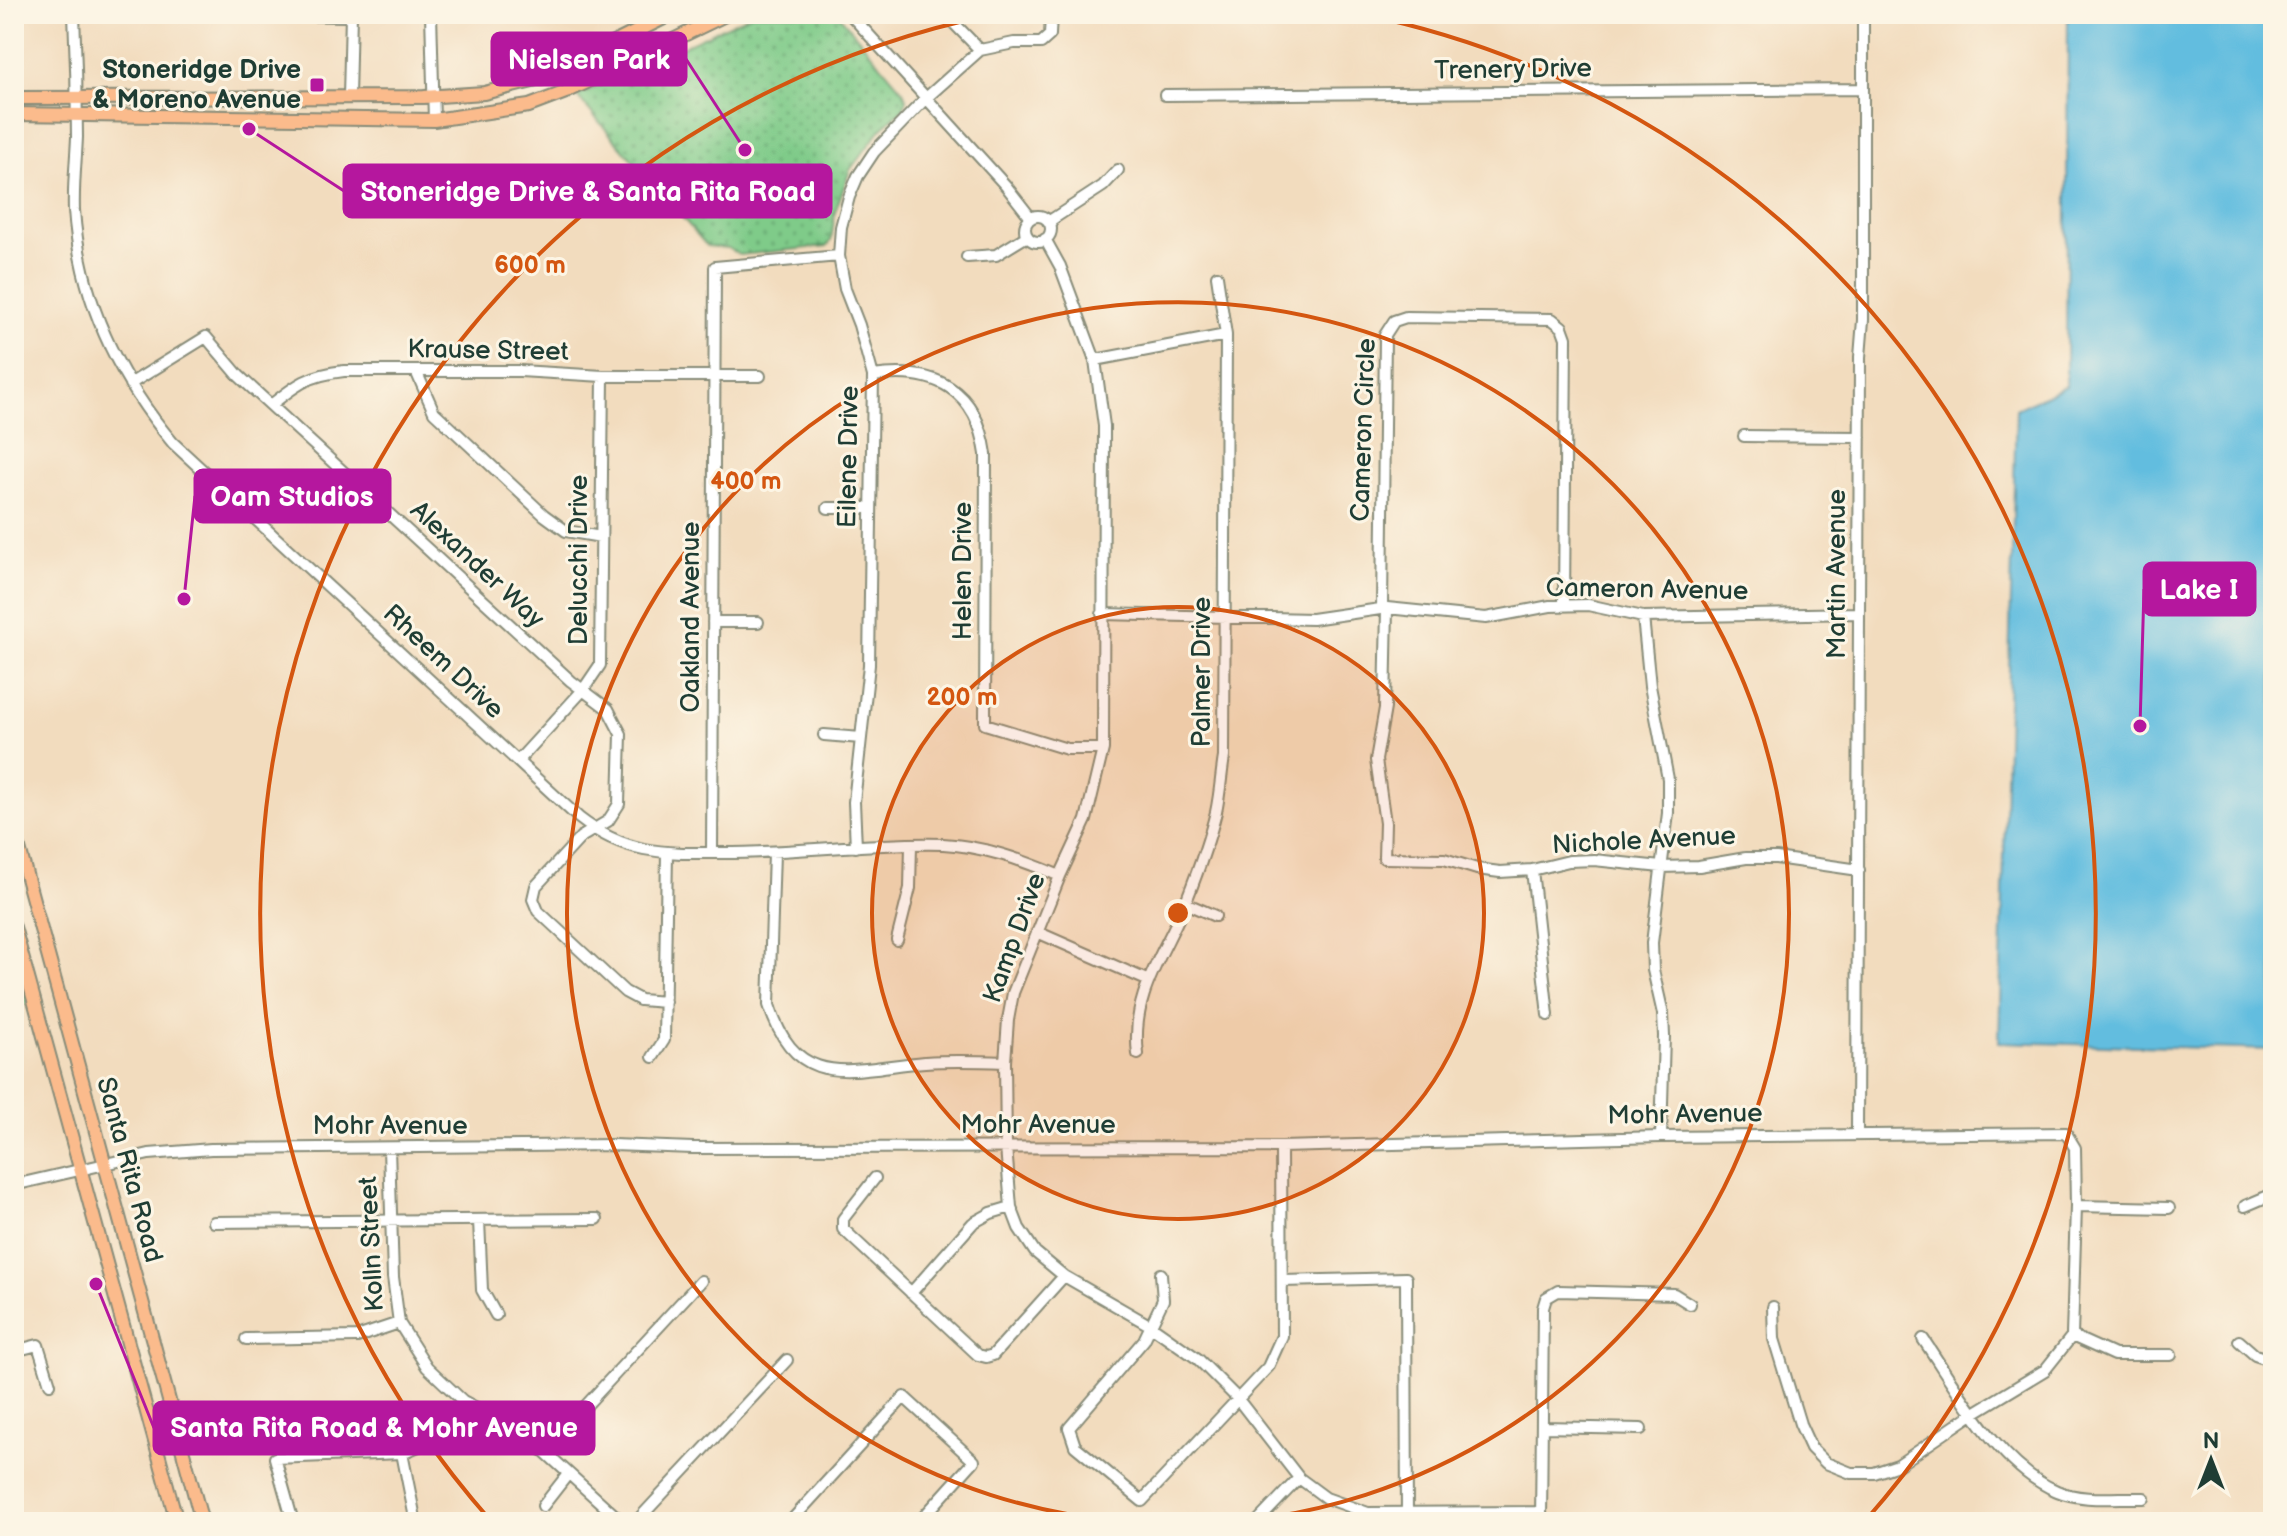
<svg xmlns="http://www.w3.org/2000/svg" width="2287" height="1536" viewBox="0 0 2287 1536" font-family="'Balsamiq Sans',sans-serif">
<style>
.park{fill:url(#park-dots);stroke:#4f845e;stroke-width:2}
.water{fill:#62bddf;stroke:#407d8a;stroke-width:2}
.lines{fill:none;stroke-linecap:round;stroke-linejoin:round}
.minor-casing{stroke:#888c79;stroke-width:14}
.major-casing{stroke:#888c79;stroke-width:16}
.minor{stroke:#fff;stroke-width:10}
.major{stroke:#fbbb8c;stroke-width:12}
.ring{fill:none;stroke:#d45610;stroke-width:4}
.poi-dot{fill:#b5179e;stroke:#fcf5e5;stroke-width:3}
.labels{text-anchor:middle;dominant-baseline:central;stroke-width:6;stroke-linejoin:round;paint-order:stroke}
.poi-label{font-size:26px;font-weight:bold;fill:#1f3d34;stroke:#fcf5e5;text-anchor:end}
.street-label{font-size:26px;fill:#1f3d34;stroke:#fcf5e5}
.centre{fill:#d45610;stroke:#fcf5e5;stroke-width:4}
.ring-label{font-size:24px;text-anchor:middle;font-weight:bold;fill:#d45610;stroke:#fcf5e5;stroke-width:6;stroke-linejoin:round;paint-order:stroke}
.leader{fill:none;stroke:#b5179e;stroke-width:3}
.callout-dot{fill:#b5179e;stroke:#fcf5e5;stroke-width:3}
.callout{fill:#b5179e;stroke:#b5179e;stroke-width:3}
.callout-label{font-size:28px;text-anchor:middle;font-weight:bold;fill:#fff}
</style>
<defs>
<pattern id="park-dots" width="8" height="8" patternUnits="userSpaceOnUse" patternTransform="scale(2)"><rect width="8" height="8" fill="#7fcb89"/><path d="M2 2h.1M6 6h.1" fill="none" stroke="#67a671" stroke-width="1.8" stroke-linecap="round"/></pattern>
</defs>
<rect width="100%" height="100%" fill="#fcf5e5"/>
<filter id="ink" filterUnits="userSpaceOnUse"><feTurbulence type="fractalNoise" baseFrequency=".0125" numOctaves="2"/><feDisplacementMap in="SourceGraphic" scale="16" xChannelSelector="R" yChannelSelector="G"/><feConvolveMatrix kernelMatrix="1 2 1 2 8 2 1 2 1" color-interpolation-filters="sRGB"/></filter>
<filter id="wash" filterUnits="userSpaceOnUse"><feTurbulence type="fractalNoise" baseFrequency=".006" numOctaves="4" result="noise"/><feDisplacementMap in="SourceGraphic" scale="32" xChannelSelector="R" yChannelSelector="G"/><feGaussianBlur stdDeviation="1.8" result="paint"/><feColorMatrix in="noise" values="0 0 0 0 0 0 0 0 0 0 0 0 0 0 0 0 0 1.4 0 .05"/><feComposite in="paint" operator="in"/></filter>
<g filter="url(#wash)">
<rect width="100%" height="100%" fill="#f2dcbe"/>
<path class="park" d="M752,14H838L903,91L907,100L903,109L881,129L850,170L835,212L831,241L827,246L739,255L728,248L707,246L577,96Z
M14,944L31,1003L14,1008Z"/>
<path class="water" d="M2068,14H2273V1050L1999,1042L2016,409L2066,386Z"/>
</g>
<g filter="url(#ink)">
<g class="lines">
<g class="minor-casing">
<path id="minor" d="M74,14C76,55 77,96 77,137C76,161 73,186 74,210C80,298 117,376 173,443L579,818C598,833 620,844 644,849C670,854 697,853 723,853C796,853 870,842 943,844C984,846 1022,860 1060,876
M212,14L350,16
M431,14L434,120
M850,14L1006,186L1031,218
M945,14L980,50
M1165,95L1862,89
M349,97L351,14
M1025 229a13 13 0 1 1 26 0a13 13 0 1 1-26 0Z
M1048,222L1103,186L1118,170
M1045,239L1060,266L1095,360L1104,426L1103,749L1086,820L1060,876L1013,993L1008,1020L1005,1062L1006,1147L1011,1207L1019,1228L1035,1252L1064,1276L1151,1326L1198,1359L1237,1398L1299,1478L1326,1498L1368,1513L1540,1512
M967,257L996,255L1027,236
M1095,360L1226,335
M416,371L434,412L544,515L566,531L601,537
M873,376C936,367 977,390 986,454L985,724L1067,749H1103
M130,384L206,337L239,376L571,681L608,709L621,734L619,804L608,821L581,837L536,886L533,899L538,911L625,992L640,1000L665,1002
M271,405C297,384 309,375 344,371H520L603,376H760
M1744,436L1860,437
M828,508H871
M1387,608L1385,708L1376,760L1385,823L1384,858L1444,859L1477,869L1500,872L1532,870L1569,861L1594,860L1661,867L1699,866L1746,858H1776L1859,870
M1382,609L1385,335L1394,321L1406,317L1552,319L1562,327L1566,338L1564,606
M1102,614L1312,619L1387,608L1486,618L1550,606L1588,605L1643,617L1858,613
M1643,617L1650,686L1668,779V813L1652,943L1653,970L1663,1014L1664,1036L1661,1137
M713,622H758
M824,735L861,738
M518,761L583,690L600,665L603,376
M856,847L854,802L869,665L873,376L859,325L845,289L839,256L841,227L849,197L858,176L874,152L925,99L980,50L1014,43H1041L1050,35L1051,14
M712,853L715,267L839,256
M774,853L769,1005C797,1094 854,1068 925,1062C952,1060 979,1061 1005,1062
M1532,870L1548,1015
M1185,903L1215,916
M1037,932L1149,981
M897,940L910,888L911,845
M1138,1054C1130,994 1166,952 1187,899C1198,871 1209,841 1216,812C1220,794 1221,775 1224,757L1226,335L1217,276
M653,1057L664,1040L667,852
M1857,1135L1860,357L1863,320V14
M389,1148L393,1277L399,1323L427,1367L463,1401L506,1424L544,1451L622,1522
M875,1178L843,1219V1229L978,1355L986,1357L993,1355L1064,1276
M14,1185L149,1154L211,1149L613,1145L693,1148L1281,1147L1661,1137L2066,1133L2075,1148L2076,1206L2072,1336L2045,1370L1974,1413L1898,1465L1874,1473H1851L1826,1463L1811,1448L1800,1424L1774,1339L1773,1307
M2076,1206L2169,1208
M2245,1206L2273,1194
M479,1220L482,1290L496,1315
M214,1222L597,1219
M1161,1274L1163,1300L1144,1340L1069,1428L1075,1446L1142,1501L1268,1367L1282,1336L1281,1147
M1282,1281L1406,1278L1407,1522
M911,1293L973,1223L991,1213L1011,1207
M2072,1336L2114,1355H2171
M246,1339L357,1337L399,1323
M1923,1339C1958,1390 1999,1467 2057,1491C2083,1502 2116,1497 2144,1498
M2239,1341L2255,1355L2273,1361
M14,1351L38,1345L50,1384
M1542,1427L1641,1429
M544,1451L701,1281
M402,1453L415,1518
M543,1506L568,1474
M293,1522L275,1458L402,1453L428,1442L443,1428L463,1401
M636,1522L787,1360
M790,1522L904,1397L974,1461L919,1522
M1257,1522L1299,1478
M1541,1522L1543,1308L1546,1298L1558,1291L1674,1294L1690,1304"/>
</g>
<g class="major-casing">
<path id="major" d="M14,98L424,97L484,93L541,79L672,14
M14,114L434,120L529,106L566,92L727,14
M14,830L202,1522
M14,927L177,1522"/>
</g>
<use href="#minor" class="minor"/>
<use href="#major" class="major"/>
</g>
</g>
<circle cx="1178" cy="913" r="306" fill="#d45610" fill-opacity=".12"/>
<g class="ring">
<circle cx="1178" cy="913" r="306"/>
<path d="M1125 1522A611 611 0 1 1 1231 1522"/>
<path d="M491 1521A917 917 0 0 1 995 14M1361 14A917 917 0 0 1 1865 1521"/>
</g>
<rect class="poi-dot" x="309" y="77" width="16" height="16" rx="4"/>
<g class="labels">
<g class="poi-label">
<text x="301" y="70">Stoneridge Drive<tspan x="301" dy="30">&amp; Moreno Avenue</tspan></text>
</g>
<g class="street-label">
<text transform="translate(1513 70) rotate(-1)">Trenery Drive</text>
<text transform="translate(488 351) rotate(1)">Krause Street</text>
<text transform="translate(1364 430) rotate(-88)">Cameron Circle</text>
<text transform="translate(849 457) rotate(-89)">Eilene Drive</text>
<text transform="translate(579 560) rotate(-90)">Delucchi Drive</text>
<text transform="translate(477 565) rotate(43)">Alexander Way</text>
<text transform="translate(963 571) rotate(-90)">Helen Drive</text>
<text transform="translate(1837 574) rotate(-90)">Martin Avenue</text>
<text transform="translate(1647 590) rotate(1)">Cameron Avenue</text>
<text transform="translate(691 617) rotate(-90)">Oakland Avenue</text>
<text transform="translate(443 662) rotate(43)">Rheem Drive</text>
<text transform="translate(1202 672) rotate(-90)">Palmer Drive</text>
<text transform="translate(1644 841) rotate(-3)">Nichole Avenue</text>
<text transform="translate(1015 938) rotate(-70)">Kamp Drive</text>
<text transform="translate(1685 1115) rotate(-1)">Mohr Avenue</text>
<text x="1038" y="1125">Mohr Avenue</text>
<text x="390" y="1126">Mohr Avenue</text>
<text transform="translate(129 1170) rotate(75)">Santa Rita Road</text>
<text transform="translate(372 1244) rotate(-93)">Kolln Street</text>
</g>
</g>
<circle cx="1178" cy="913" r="12" class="centre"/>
<g class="ring-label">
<text x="530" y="273">600 m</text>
<text x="746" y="489">400 m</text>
<text x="962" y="705">200 m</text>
</g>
<path class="leader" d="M745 150L686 59M249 129L344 191M184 599L195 496M2140 726L2144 589M96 1284L154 1428"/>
<g class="callout-dot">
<circle cx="745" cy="150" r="8"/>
<circle cx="249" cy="129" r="8"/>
<circle cx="184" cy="599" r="8"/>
<circle cx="2140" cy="726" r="8"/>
<circle cx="96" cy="1284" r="8"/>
</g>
<g class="callout">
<rect x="492" y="33" width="194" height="52" rx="8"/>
<rect x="344" y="165" width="487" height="52" rx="8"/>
<rect x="195" y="470" width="195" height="52" rx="8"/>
<rect x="2144" y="563" width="111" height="52" rx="8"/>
<rect x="154" y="1402" width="440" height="52" rx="8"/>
</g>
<g class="callout-label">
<text x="589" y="69">Nielsen Park</text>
<text x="588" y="201">Stoneridge Drive &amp; Santa Rita Road</text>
<text x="292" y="506">Oam Studios</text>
<text x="2199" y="599">Lake I</text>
<text x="374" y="1437">Santa Rita Road &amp; Mohr Avenue</text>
</g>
<rect width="2287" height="1536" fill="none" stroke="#fcf5e5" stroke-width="48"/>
<g transform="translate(2211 1460)" stroke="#fcf5e5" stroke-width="6" paint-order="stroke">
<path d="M0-6L14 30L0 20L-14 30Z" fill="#1f3d34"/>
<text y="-12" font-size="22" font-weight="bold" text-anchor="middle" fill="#1f3d34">N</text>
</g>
</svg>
